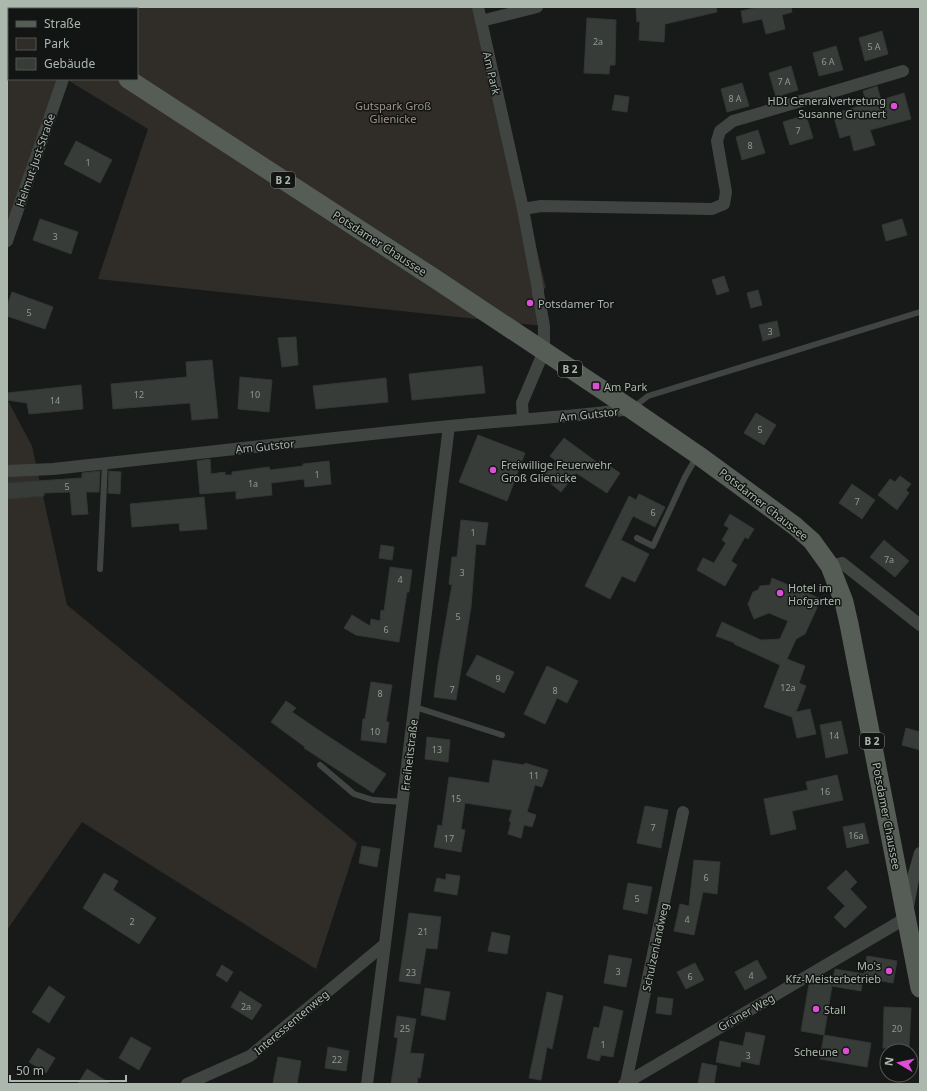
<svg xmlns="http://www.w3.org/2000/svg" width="927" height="1091" viewBox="0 0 927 1091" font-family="'Noto Sans',sans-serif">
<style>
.green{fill:#302d29}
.building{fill:#383c39;stroke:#323634}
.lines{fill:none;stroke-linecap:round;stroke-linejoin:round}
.lane{stroke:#414542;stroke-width:6}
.street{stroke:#414542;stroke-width:12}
.primary{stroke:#565d57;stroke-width:19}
.poi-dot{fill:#dc4ed6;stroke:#131514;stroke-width:1.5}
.labels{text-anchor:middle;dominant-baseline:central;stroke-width:3;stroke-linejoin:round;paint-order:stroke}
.number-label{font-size:9px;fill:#8f9990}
.shield{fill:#131514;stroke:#7e877f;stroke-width:1}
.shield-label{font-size:10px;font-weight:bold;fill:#acb8ad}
.street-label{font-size:11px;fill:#acb8ad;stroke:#131514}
.poi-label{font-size:11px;fill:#acb8ad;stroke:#131514;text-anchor:start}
.park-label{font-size:11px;fill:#a09286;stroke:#131514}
</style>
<rect width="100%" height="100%" fill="#181a19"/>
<path class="green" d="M7,7H478L546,288L538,290L544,326L98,279L148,129L66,79H137V9H9V79H63L7,233Z
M7,399L32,446L67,605L357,843L316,969L82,822L7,930Z"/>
<path class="building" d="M636,7H716L717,12L665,24L664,42L639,40L640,21L637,22Z
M759,7H791L792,12L782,15L785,29L766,34L762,19L743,23L741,11Z
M587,18L616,20L615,65H610L609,74L584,73Z
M882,31L888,54L865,61L859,38Z
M836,46L843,70L819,76L813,53Z
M791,66L798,90L776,97L769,73Z
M742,83L749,106L727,112L721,89Z
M877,86L881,100L904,93L911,119L870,130L875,145L854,151L850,135L840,138L833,114L867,104L863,91Z
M615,95L629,97L627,112L612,110Z
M806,115L813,138L790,145L783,122Z
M758,130L765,153L742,160L736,137Z
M76,141L112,160L100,183L64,164Z
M40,219L78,232L71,254L33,240Z
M902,219L907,235L886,241L882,225Z
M724,276L729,291L717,295L712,280Z
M758,290L762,305L751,308L747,293Z
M12,292L53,307L45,329L7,316V306Z
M777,321L780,336L763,341L759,325Z
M296,337L298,365L282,367L278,338Z
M212,360L218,418L192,420L190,403L113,409L111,384L187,377L186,362Z
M482,366L485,393L412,400L409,374Z
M240,377L272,380L269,412L238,409Z
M386,378L388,402L316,409L313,386Z
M81,385L83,409L29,414L27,403L7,400V393Z
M756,413L776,425L764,445L744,433Z
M478,435L525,453L507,501L459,482Z
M564,438L598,463L600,460L620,473L607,493L576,473L561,492L543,477L556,461L550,456Z
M210,459L211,474L225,472V475H232V472L269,467L270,470L303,466V464L329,461L331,484L305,487L304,479L271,483L272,495L236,499V491L200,494L197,461Z
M100,471L99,492H86L88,514L72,515L70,492L44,493V496L7,499V483L82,478V473Z
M109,471L121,472L120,494L108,493Z
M900,476L911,484L906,490L909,493L897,510L878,495L890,479L895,482Z
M852,484L875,500L862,519L839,503Z
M639,494L665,507L655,527L633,516L621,540L649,554L635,582L622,576L610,599L585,586L629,496L636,500Z
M204,497L207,529L180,531L179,523L132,527L130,504Z
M730,514L754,529L748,539L745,537L731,561L737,565L725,586L697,570L703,558L714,563L726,543L722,540L729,528L724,525Z
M461,520L488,523L485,545L476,544L471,607L456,700L434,697L438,666L452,585L449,584L452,557H457Z
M884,540L909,561L895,577L870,557Z
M381,545L394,547L392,560L379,558Z
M390,567L412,570L409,592H407L399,642L356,635L344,628L352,615L370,626L371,619L380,621L381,610L384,611Z
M772,578L821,599L805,634L796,639L787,659L805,666L799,683L806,686L796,712L810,709L816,734L797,738L792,717L764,707L780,665L734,644L735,643L716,636L722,622L761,640L780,639L788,621L769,613L754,619L748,604L753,592L758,590L760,586L770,585Z
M477,655L514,672L504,693L466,675Z
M547,666L578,681L567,703L557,698L545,724L524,714Z
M371,682L392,685L386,722H389L386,743L361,740L363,719H365Z
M286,701L296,708L292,712L317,729L386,774L373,793L304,748L305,747L271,722Z
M841,721L848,753L826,758L820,725Z
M906,728L920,732V750L902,745Z
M427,737L450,740L448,762L425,759Z
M493,760L524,765L525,763L548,770L542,787L535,785L527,812L536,815L532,827L524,825L521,838L508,834L511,822L509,821L512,810L465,803L461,829L465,830L461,852L434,847L438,825L442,826L449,777L489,783Z
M837,775L843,800L792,811L796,829L771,835L764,799L808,790L806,782Z
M645,806L668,810L661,848L637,843Z
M864,823L869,843L847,848L843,827Z
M362,846L380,849L377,867L359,863Z
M694,860L720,862L717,894L703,892L694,935L674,931L680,904L689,906Z
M846,870L857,882L850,889L867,907L845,928L834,917L845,906L827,888Z
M104,873L118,881L113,890L156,918L139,944L83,908Z
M446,874L460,876L457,895L434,891L437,878L446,880Z
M628,883L652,887L647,914L623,909Z
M409,913L441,917L437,949L426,948L420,984L399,981Z
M492,932L510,936L507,954L488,951Z
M609,955L632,959L626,987L604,983Z
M867,956L897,961L893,983L863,978L861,991L832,986L824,1035L801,1031L809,984L819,978L833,980L835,969L864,974Z
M757,960L767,978L745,990L735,972Z
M695,963L704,980L686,989L677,972Z
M222,965L233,972L227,982L216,975Z
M49,986L65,997L49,1023L32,1012Z
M425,988L450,992L445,1020L421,1015Z
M240,991L262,1005L252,1020L231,1007Z
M547,992L563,996L552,1049L547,1047L541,1080L529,1078Z
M658,997L673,999L671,1015L656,1013Z
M604,1006L623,1011L613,1057L601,1055L599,1061L587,1058L594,1027L599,1028Z
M884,1007L911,1008L909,1048H883Z
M397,1016L416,1019L410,1053L424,1054L420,1078L418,1077L417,1084H391L398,1038L394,1037Z
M746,1032L765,1036L759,1065L741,1061L740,1067L716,1062L720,1041L743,1046Z
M824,1035L871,1043L867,1067L820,1059Z
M131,1037L151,1048L139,1070L119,1058Z
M328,1047L349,1051L346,1071L325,1068Z
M38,1048L55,1058L46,1073L29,1062Z
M278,1057L301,1061L297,1084L273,1083Z
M702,1063L717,1066L714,1084H698Z
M87,1069L111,1084H78Z"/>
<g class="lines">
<path class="lane" d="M634,407L648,396L920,312
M637,538L653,546L685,477L697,456
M100,569L105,463
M415,707L502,735
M320,765L354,794L373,800L403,802"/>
<path class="street" d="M478,7L523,209L538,290
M481,21L537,7
M523,209L541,206L712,209L724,204L726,192L717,141L720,131L733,121L903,71
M7,241L63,79
M523,419L522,403L544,351V326L538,293
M7,471L53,469C185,455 318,439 450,426C510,420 571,417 631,409
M830,566L842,563L920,625
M626,1082L683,812
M187,1084L250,1056L385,944
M367,1084L385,944L449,426
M624,1084L906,918L914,874L920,853"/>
<path class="primary" d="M18,7L21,9
M128,79L437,280L631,409L698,455L795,526L812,541L830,566L844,602L849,624L920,988"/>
</g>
<g class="poi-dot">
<circle cx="894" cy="106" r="4"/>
<circle cx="530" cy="303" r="4"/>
<rect x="592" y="382" width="8" height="8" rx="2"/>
<circle cx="493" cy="470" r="4"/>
<circle cx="780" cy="593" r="4"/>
<circle cx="889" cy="971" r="4"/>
<circle cx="816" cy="1009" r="4"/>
<circle cx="846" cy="1051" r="4"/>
</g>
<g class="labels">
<g class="number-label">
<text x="598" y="41">2a</text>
<text x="874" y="46">5 A</text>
<text x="828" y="61">6 A</text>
<text x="784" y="81">7 A</text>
<text x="735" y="98">8 A</text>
<text x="798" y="130">7</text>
<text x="750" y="145">8</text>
<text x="88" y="162">1</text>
<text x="55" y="236">3</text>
<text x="29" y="312">5</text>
<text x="770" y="331">3</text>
<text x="139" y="394">12</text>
<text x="255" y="394">10</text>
<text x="55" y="400">14</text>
<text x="760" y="429">5</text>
<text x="317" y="474">1</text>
<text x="253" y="483">1a</text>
<text x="67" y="486">5</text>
<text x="857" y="501">7</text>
<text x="653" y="512">6</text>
<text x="473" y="532">1</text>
<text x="889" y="559">7a</text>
<text x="462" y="572">3</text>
<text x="400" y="579">4</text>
<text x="458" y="616">5</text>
<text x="386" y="629">6</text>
<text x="498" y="678">9</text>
<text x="788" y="687">12a</text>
<text x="452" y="689">7</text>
<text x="555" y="690">8</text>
<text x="380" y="693">8</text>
<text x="375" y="731">10</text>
<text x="834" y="735">14</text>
<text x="437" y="749">13</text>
<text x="534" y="775">11</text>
<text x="825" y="791">16</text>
<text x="456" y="798">15</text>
<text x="653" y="827">7</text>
<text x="856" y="835">16a</text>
<text x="449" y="838">17</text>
<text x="706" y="877">6</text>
<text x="637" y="898">5</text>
<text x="687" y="919">4</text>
<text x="132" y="921">2</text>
<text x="423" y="931">21</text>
<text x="618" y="971">3</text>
<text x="411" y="972">23</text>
<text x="751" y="975">4</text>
<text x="690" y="976">6</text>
<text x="246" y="1006">2a</text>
<text x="405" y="1028">25</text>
<text x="897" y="1028">20</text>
<text x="603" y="1044">1</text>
<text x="748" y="1055">3</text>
<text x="337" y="1059">22</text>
</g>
<g class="shield">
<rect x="271" y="172" width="24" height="16" rx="3"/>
<rect x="558" y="361" width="24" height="16" rx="3"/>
<rect x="860" y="733" width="24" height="16" rx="3"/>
</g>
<g class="shield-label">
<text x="283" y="180">B 2</text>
<text x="570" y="369">B 2</text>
<text x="872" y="741">B 2</text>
</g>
<g class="street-label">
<text transform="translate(492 73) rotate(77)">Am Park</text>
<text transform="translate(35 160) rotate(-71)">Helmut-Just-Straße</text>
<text transform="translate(380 243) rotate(33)">Potsdamer Chaussee</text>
<text transform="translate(589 414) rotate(-6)">Am Gutstor</text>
<text transform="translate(265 446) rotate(-6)">Am Gutstor</text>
<text transform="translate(764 504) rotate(38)">Potsdamer Chaussee</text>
<text transform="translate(409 755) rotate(-83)">Freiheitstraße</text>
<text transform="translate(887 816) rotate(79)">Potsdamer Chaussee</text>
<text transform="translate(655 947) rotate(-78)">Schulzenlandweg</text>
<text transform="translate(746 1012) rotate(-30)">Grüner Weg</text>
<text transform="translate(291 1022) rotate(-40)">Interessentenweg</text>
</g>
<g class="poi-label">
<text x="886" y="100" text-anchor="end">HDI Generalvertretung<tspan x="886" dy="13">Susanne Grunert</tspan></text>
<text x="538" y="303">Potsdamer Tor</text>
<text x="604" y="386">Am Park</text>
<text x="501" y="464">Freiwillige Feuerwehr<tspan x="501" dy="13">Groß Glienicke</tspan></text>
<text x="788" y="587">Hotel im<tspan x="788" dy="13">Hofgarten</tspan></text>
<text x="881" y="965" text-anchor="end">Mo's<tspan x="881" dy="13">Kfz-Meisterbetrieb</tspan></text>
<text x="824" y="1009">Stall</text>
<text x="838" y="1051" text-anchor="end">Scheune</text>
</g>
<g class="park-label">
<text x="393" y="105">Gutspark Groß<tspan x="393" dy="13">Glienicke</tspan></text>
</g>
</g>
<rect width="927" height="1091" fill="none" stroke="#acb8ad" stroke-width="16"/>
<rect x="8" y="8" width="130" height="72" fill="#131514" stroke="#505651"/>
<rect x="16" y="21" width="20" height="6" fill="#565d57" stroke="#505651"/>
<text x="44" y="28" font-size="12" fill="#acb8ad">Straße</text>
<rect x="16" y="38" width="20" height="12" fill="#302d29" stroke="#505651"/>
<text x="44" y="48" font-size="12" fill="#acb8ad">Park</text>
<rect x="16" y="58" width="20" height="12" fill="#383c39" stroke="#505651"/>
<text x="44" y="68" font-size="12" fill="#acb8ad">Gebäude</text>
<g transform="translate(899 1063) rotate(279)"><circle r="19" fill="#131514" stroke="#505651"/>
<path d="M0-3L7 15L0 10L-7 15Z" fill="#dc4ed6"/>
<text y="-6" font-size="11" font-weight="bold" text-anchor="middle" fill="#acb8ad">N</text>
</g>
<path d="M10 1075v6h116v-6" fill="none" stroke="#acb8ad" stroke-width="2"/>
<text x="16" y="1075" font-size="12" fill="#acb8ad" stroke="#131514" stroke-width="3" paint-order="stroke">50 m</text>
</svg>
